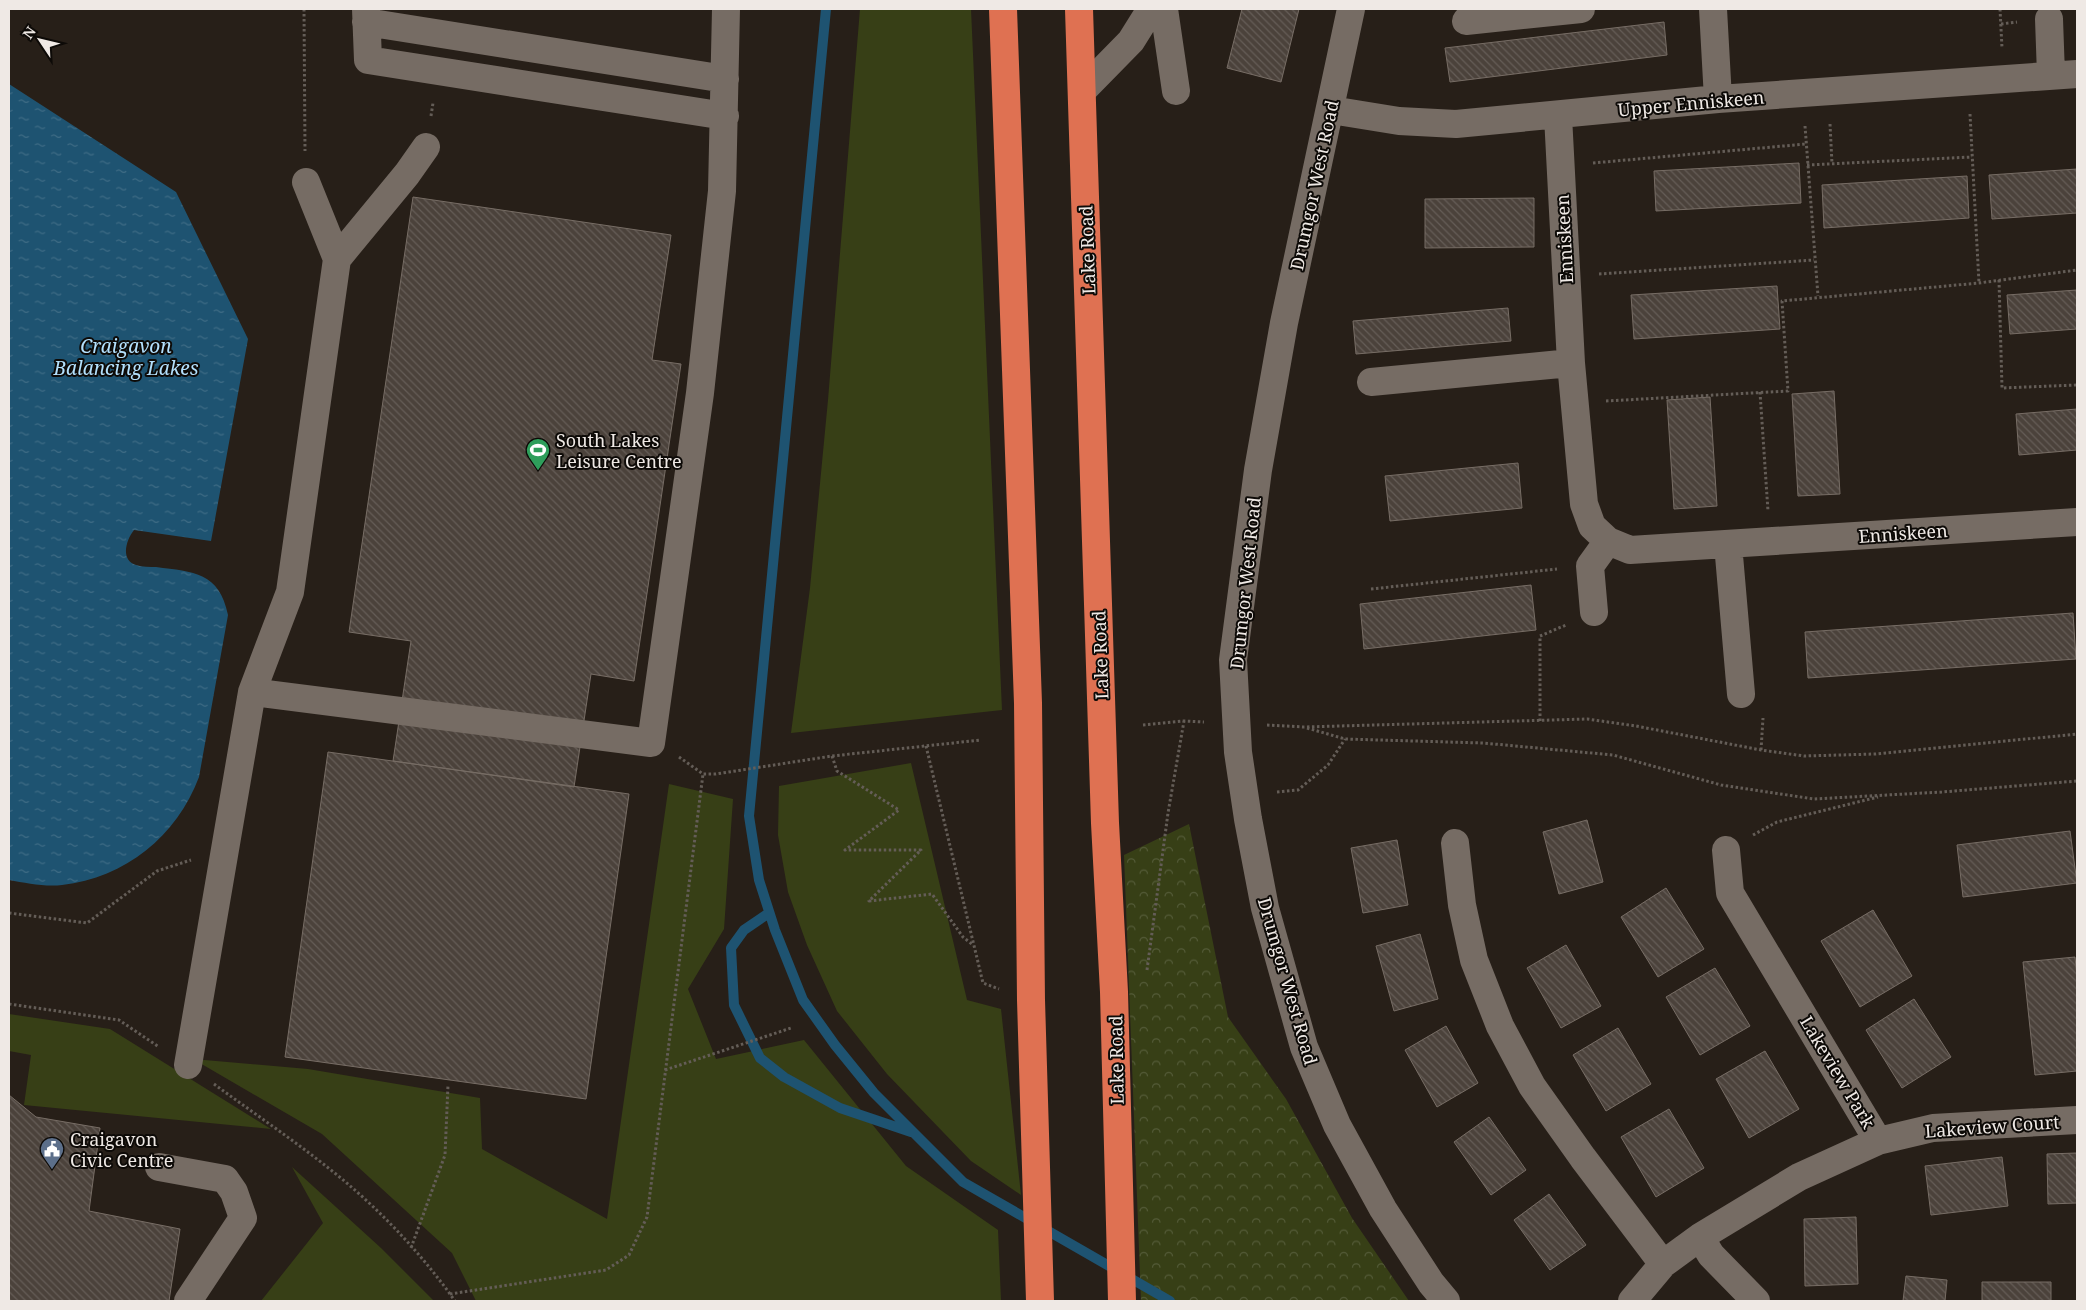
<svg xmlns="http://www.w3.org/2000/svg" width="2086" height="1310" viewBox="0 0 2086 1310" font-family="'Noto Serif',serif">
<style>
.green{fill:#373f16}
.forest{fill:url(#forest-crowns)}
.water{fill:url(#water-ripples)}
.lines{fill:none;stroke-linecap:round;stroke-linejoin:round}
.stream{stroke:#1e5371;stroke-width:10}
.building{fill:url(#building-back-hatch);stroke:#776d65}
.path{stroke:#645d57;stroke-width:3;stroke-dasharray:2.5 2.5;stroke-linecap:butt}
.minor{stroke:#766c64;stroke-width:28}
.highway{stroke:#df7152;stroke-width:28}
.labels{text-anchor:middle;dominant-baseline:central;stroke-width:4;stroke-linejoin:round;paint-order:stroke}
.street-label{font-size:18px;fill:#efe9e5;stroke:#0d0a07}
.poi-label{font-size:18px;fill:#efe9e5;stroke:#0d0a07;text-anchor:start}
.water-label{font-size:19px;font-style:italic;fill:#b3e1fe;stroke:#0d0a07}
</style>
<defs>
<pattern id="forest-crowns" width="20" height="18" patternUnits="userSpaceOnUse" patternTransform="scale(1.25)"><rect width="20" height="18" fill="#373f16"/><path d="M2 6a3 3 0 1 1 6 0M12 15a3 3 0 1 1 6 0" fill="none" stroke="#545b38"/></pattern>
<pattern id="water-ripples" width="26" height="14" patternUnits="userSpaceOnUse" patternTransform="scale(1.25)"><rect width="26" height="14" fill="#1e5371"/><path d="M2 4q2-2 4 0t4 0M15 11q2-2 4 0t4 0" fill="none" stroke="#3f6c85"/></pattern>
<pattern id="building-back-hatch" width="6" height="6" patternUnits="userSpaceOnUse" patternTransform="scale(1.25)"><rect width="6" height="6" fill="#4b423b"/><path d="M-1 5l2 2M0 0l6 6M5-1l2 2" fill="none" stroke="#655d57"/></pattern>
</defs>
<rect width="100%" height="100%" fill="#271f18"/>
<path class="green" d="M860,9H971L1002,710L791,733L810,588L828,400Z
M911,763L967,1000L1001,1009L1021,1195L971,1161L887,1074L837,1011L807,945L788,892L778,835L779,786Z
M669,784L733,799L724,929L688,989L716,1059L804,1040L906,1166L998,1230L1001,1301H476L452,1253L322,1134L193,1059L308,1069L480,1098L482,1149L607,1219Z
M9,1014L110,1029L271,1129L24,1105L31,1055L9,1051Z
M292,1167L381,1248L434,1301H261L323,1223Z"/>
<path class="forest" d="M1189,824L1228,1017L1286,1099L1352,1218L1409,1301H1141L1124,855Z"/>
<path class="water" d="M9,84L176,192L248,339L211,541L134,530C126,540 120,560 136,565C142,567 150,567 156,567C194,572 219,572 228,615L199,777C177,836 125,878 62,885C45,887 26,883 9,880Z"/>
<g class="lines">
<path class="stream" d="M826,9L749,816L759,880L775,930L803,1000L835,1045L874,1093L963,1182L1170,1301
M769,913L744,930L731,948L734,1005L760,1058L784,1077L840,1108L911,1132"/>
</g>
<path class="building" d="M1242,9H1299L1281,82L1227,68Z
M1664,22L1667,55L1450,82L1445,48Z
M1799,163L1801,203L1656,211L1654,171Z
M2077,169V213L1992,219L1989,175Z
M1967,176L1969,218L1824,228L1822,185Z
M413,197L671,235L652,360L681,364L634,681L591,674L574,787L393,761L411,641L349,632Z
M1534,198V247L1425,248V199Z
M1777,286L1780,329L1634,339L1631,295Z
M2077,290V329L2010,334L2007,295Z
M1508,308L1511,341L1356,354L1353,321Z
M1834,391L1840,494L1798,496L1792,394Z
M1710,397L1717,506L1674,509L1667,400Z
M2077,409V450L2019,455L2016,414Z
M1518,463L1522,508L1390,521L1385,476Z
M1531,585L1536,630L1364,649L1360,604Z
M2073,613L2076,659L1808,678L1805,632Z
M328,752L629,794L586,1099L285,1057Z
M1587,820L1603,882L1559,894L1543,832Z
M2070,831L2077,883L1963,897L1957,845Z
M1397,840L1408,905L1363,913L1351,848Z
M1666,888L1704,949L1658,977L1621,917Z
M1873,910L1912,976L1860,1007L1821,941Z
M1420,934L1438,999L1394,1011L1376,946Z
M1566,945L1601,1006L1561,1028L1527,968Z
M2075,957L2077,977V1071L2035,1075L2023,962Z
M1715,968L1750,1026L1700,1055L1666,997Z
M1914,999L1951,1057L1902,1088L1866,1030Z
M1446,1026L1478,1083L1437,1107L1405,1050Z
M1618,1028L1651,1084L1606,1111L1573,1055Z
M1765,1051L1799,1109L1749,1138L1716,1079Z
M9,1095L36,1117L100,1128L89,1211L180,1229L169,1301H9Z
M1669,1109L1704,1168L1656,1197L1621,1137Z
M1489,1117L1526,1170L1491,1195L1454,1142Z
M2077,1153V1203L2048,1204L2047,1154Z
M2002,1157L2008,1206L1931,1215L1925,1166Z
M1549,1194L1586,1245L1550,1270L1514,1220Z
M1856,1217L1858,1284L1805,1286L1804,1219Z
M1906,1276L1947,1280L1945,1301H1903Z
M1982,1282H2051V1301H1982Z"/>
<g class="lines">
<path class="path" d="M304,9L305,151
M2000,9L2002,48
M2001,24L2017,22
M1970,114L1979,283
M431,116L433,103
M1830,124L1832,164
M1805,126L1818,296
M1593,163L1806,144
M1807,165L1972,157
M1599,274L1814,260
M1999,280L2002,388L2077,385
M1760,392L1768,511
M1606,401L1788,391L1782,301L1979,283L2077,270
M1371,589L1557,569
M1540,721V636L1566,625
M1143,725L1184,721L1204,722
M1267,725L1304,727L1587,719L1636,726L1761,750L1804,756L1875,754L2077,734
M1307,728L1345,739L1483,743L1613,755L1721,785L1814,799L1942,792L2077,781
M926,746L983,983L999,989
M1761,750L1763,718
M832,756L837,771L899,810L845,850H921L869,901L932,894L963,937L973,945
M679,757L703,774H716L832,756L981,740
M1277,792L1298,790L1328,765L1345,739
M1753,835L1777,822L1878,797
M9,913L87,923L157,871L191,860
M1147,970L1168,813L1184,721
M9,1004L119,1020L159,1047
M665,1070L791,1028
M214,1084C256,1115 301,1145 342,1179C384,1214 424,1257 455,1301
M411,1248L445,1155L448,1085
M450,1294L606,1270L629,1255L647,1217L703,774"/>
<path class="minor" d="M366,9L368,60L725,116
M1164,9L1176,91
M1351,9L1284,323L1258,470L1233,660L1238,752L1248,819L1265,908L1304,1047L1337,1125L1383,1209L1431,1283L1446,1301
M1713,9L1718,99
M2049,19L2051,75
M1466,21L1581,9
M366,22L725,79
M1082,91L1131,41L1151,9
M1331,110L1399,121L1456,124L1718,99L2077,74
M1558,116L1571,363L1584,504L1592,526L1608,541L1630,550L2077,522
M337,259L407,174L426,147
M1371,382L1571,363
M1728,544L1741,694
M1594,612L1590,566L1608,541
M252,692L651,743L700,393L722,191L726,9
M1455,843L1462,905L1474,960L1500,1026L1532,1086L1583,1158L1663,1264L1632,1301
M1726,850L1730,893L1878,1141
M188,1065L252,692L290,592L337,259L306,182
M159,1167L225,1179L234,1192L243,1218L188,1301
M1700,1237L1711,1255L1756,1301
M1663,1264L1700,1237L1799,1177L1878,1141L1933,1128L2077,1120"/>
<path class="highway" d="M1003,9L1028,703L1031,1000L1040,1301
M1079,9L1105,823L1114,992L1122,1301"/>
</g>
<defs>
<g id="stadium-pin" transform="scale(1.25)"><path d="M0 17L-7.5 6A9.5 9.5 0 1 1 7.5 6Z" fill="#2e9e5b" stroke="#0d0a07"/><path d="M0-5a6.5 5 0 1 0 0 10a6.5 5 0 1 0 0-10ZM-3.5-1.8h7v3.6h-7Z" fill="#fff"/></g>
<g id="civic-pin" transform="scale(1.25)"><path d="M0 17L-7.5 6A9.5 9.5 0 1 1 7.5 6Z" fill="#5c6f8a" stroke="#0d0a07"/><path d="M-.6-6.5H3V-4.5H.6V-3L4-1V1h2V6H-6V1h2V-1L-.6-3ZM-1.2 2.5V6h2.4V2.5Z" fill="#fff"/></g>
</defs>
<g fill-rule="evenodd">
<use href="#stadium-pin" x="538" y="450"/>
<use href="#civic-pin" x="52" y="1149"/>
</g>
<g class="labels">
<g class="street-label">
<text transform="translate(1691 103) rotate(-5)">Upper Enniskeen</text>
<text transform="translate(1314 185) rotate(-78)">Drumgor West Road</text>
<text transform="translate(1564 239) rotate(-93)">Enniskeen</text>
<text transform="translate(1087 250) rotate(-92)">Lake Road</text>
<text transform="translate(1903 533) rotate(-4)">Enniskeen</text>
<text transform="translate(1245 583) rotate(-84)">Drumgor West Road</text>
<text transform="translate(1100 655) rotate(-92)">Lake Road</text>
<text transform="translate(1288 981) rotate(74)">Drumgor West Road</text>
<text transform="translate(1116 1060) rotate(-91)">Lake Road</text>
<text transform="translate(1838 1072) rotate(59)">Lakeview Park</text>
<text transform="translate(1992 1126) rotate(-4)">Lakeview Court</text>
</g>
<g class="poi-label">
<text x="556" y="440">South Lakes<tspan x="556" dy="21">Leisure Centre</tspan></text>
<text x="70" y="1139">Craigavon<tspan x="70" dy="21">Civic Centre</tspan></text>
</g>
<g class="water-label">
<text x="126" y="346">Craigavon<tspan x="126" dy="22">Balancing Lakes</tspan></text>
</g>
</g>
<rect width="2086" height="1310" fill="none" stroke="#efe9e5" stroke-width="20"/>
<g transform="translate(40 40) rotate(305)" stroke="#0d0a07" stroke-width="4" paint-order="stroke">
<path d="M0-4L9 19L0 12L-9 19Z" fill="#efe9e5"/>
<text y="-8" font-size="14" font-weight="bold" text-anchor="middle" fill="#efe9e5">N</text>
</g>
</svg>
